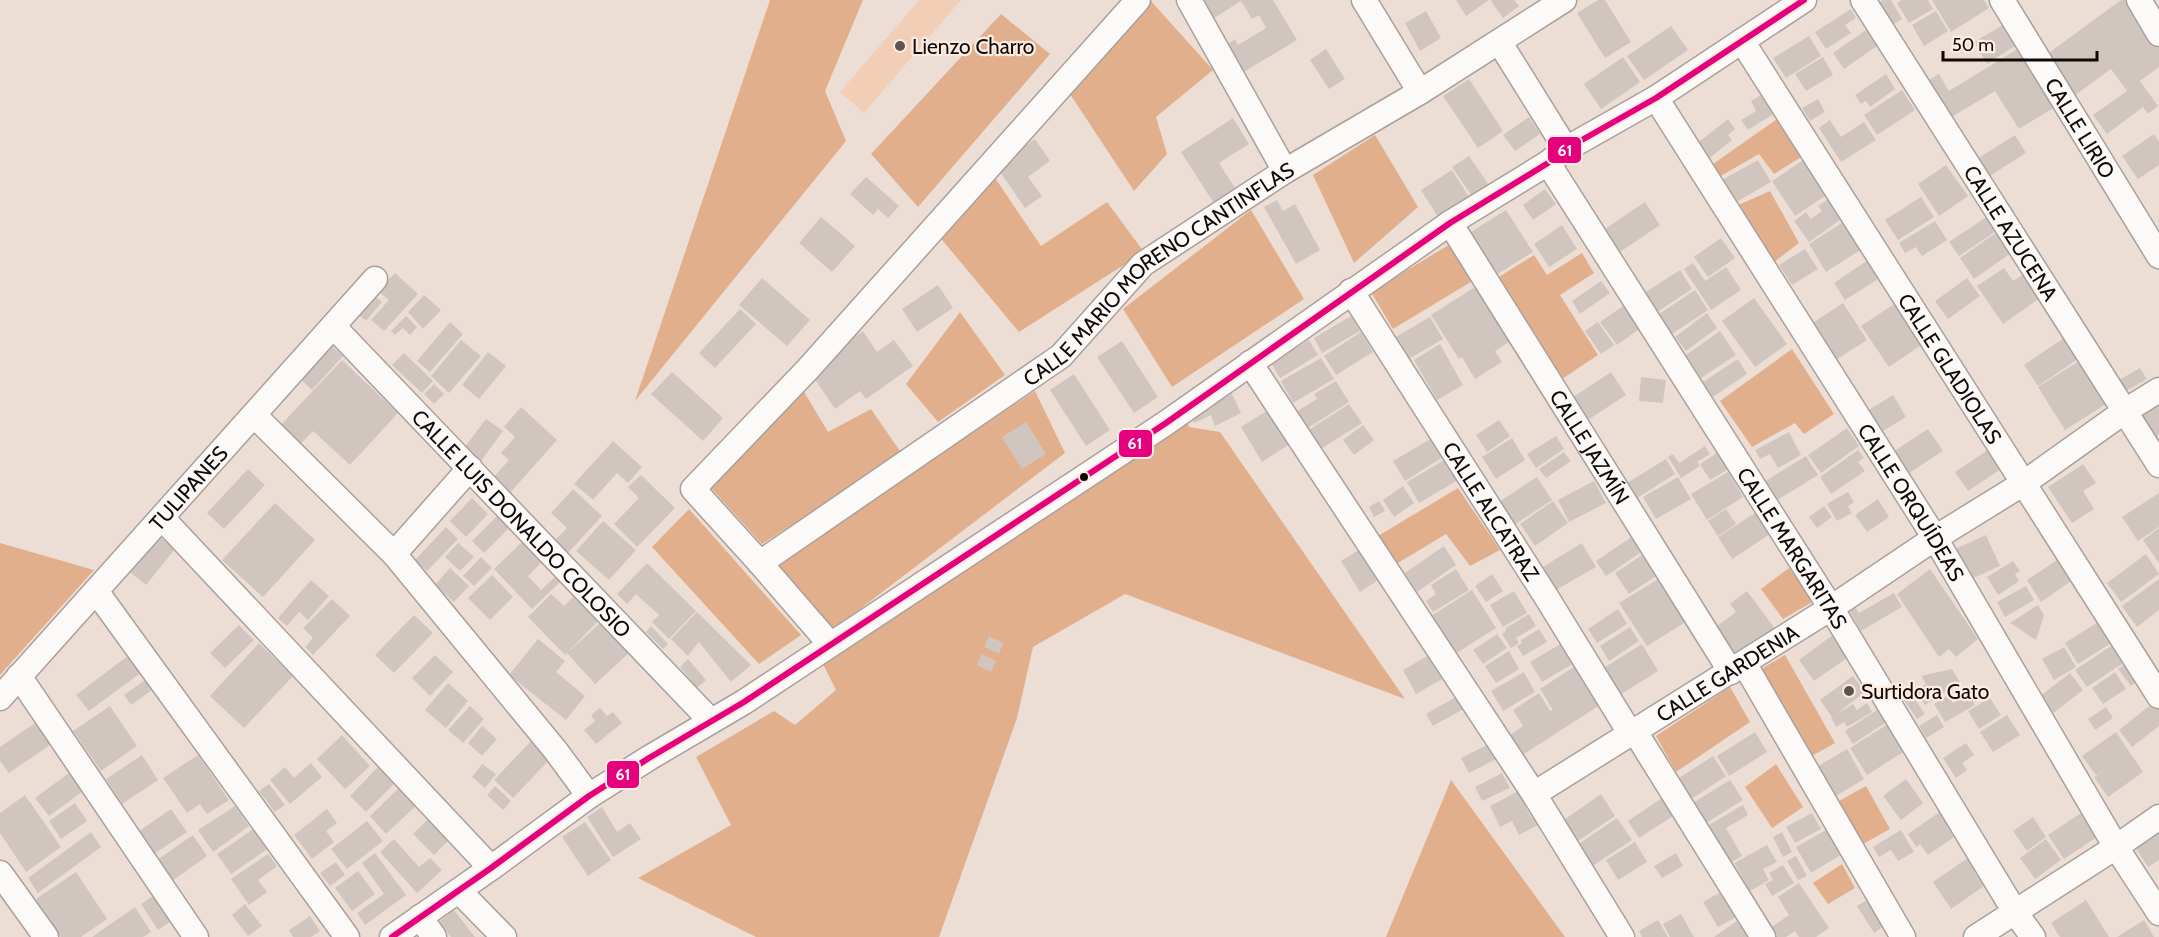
<svg xmlns="http://www.w3.org/2000/svg" width="2159" height="937" viewBox="0 0 2159 937" font-family="Cabin,sans-serif">
<style>
.green{fill:#f2ceb6}
.forest{fill:#e2af8c}
.building{fill:#d1c6bf}
.lines{fill:none;stroke-linecap:round;stroke-linejoin:round}
.street-casing{stroke:#aba099;stroke-width:27}
.street{stroke:#fcfaf9;stroke-width:24}
.bus-1-casing{stroke:#fcece1;stroke-width:10}
.bus-1{stroke:#e5007d;stroke-width:6}
.poi-dot{fill:#5e544e;stroke:#fcece1;stroke-width:2}
.bus-dot{fill:#110905;stroke:#fcece1;stroke-width:2}
.labels{text-anchor:middle;dominant-baseline:central;stroke-width:4.5;stroke-linejoin:round;paint-order:stroke}
.poi-label{font-size:21px;fill:#110905;stroke:#fcece1;text-anchor:start}
.street-label{font-size:21px;fill:#110905;stroke:#fcece1}
.line-badge{stroke:#fcece1;stroke-width:2}
.badge-label{font-size:16px;text-anchor:middle;font-weight:bold;fill:#fff}
</style>
<rect width="100%" height="100%" fill="#ecded5"/>
<path class="green" d="M919,0H961L864,113L840,92Z"/>
<path class="forest" d="M770,0H863L825,91L846,141L635,401Z
M1151,1L1213,70L1156,117L1167,154L1134,191L1070,94Z
M1001,14L1050,54L918,207L871,154Z
M1783,115L1806,154L1774,174L1759,154L1719,177L1713,164Z
M1375,135L1418,207L1354,263L1313,175Z
M991,172L1041,246L1107,202L1144,252L1019,332L938,235Z
M1770,191L1799,243L1774,262L1736,206Z
M1251,210L1304,299L1172,387L1123,309Z
M1452,243L1474,280L1393,329L1371,292Z
M1582,253L1594,273L1560,295L1598,355L1559,381L1494,280L1534,255L1547,275Z
M960,312L1005,375L938,422L906,384Z
M1792,349L1834,414L1804,434L1795,423L1752,447L1720,401Z
M800,385L828,432L871,409L902,454L762,544L711,488Z
M1035,391L1065,453L831,631L776,563Z
M1186,418L1189,427L1220,432L1405,699L1125,594L1033,647L1017,718L939,937H756L638,878L731,825L696,757L774,711L795,725L836,690L823,664Z
M1458,488L1500,550L1470,566L1446,534L1393,566L1378,536Z
M689,509L801,635L759,664L652,547Z
M0,543L94,570L0,675Z
M1789,568L1814,601L1783,619L1761,589Z
M1785,655L1835,743L1810,757L1761,669Z
M1730,687L1750,722L1676,772L1656,736Z
M1776,764L1803,807L1772,828L1745,787Z
M1451,780L1565,937H1386Z
M1866,786L1890,829L1863,844L1839,801Z
M1842,864L1855,888L1828,904L1813,883Z"/>
<path class="building" d="M1199,0H1273L1297,40L1242,73L1225,46L1235,39L1238,45L1266,28L1259,15L1252,19L1241,1L1211,20Z
M1456,0H1489L1466,16Z
M1492,0H1514L1519,6L1503,18L1491,1Z
M1598,0H1605L1631,42L1605,58L1577,13Z
M1883,0H1891L1902,19L1891,26L1878,3Z
M1902,0H1928L1933,9L1909,23L1897,3Z
M1932,0H1984L1989,8L1951,32Z
M2121,0H2125L2159,47V67L2140,81L2158,106L2148,114L2143,107L2107,134L2093,115L2127,91L2111,69L2075,95L2046,55Z
M1851,9L1856,18L1845,25L1851,33L1826,49L1815,32Z
M1426,11L1441,38L1420,51L1405,23Z
M1936,11L1948,31L1924,46L1912,25Z
M2003,25L2015,46L1987,64L1974,42Z
M1671,26L1688,50L1644,80L1627,56Z
M1866,30L1877,46L1844,69L1833,53Z
M1809,36L1821,56L1786,78L1773,58Z
M2024,45L2060,104L2019,129L1995,91L1950,118L1927,81L1939,74L1949,91Z
M1326,49L1345,79L1329,89L1310,60Z
M1623,57L1640,82L1601,109L1584,84Z
M1823,57L1833,75L1806,91L1795,74Z
M1886,74L1895,89L1870,107L1866,101L1861,104L1855,95Z
M1469,79L1503,131L1478,148L1443,96Z
M1902,90L1915,110L1877,135L1864,115Z
M1766,92L1778,111L1748,130L1741,120L1756,111L1751,101Z
M1818,99L1825,112L1810,121L1802,108Z
M1529,117L1540,134L1515,151L1503,135Z
M1233,118L1249,144L1219,163L1239,194L1217,208L1181,152Z
M1728,119L1735,129L1728,135L1732,140L1707,160L1695,145Z
M1830,120L1841,137L1864,122L1876,140L1841,162L1819,128Z
M2154,134L2159,142V165L2138,179L2122,156Z
M2015,135L2026,153L1988,177L1977,159Z
M1035,139L1050,161L1028,177L1042,196L1025,208L996,166Z
M1469,156L1488,184L1471,195L1452,167Z
M1805,159L1828,194L1795,216L1772,181Z
M1758,160L1771,182L1733,204L1720,181Z
M1946,165L1968,196L1939,216L1918,184Z
M1452,170L1469,197L1438,217L1421,190Z
M866,177L899,206L888,218L878,209L873,215L850,194Z
M1545,189L1556,204L1533,220L1523,205Z
M1834,195L1847,215L1809,242L1794,221L1806,212L1811,219L1822,211L1818,206Z
M1921,197L1934,217L1898,240L1885,220Z
M1277,200L1283,211L1295,204L1320,250L1296,264L1264,207Z
M1645,202L1660,225L1617,254L1602,231Z
M1506,210L1533,252L1496,275L1469,233Z
M1988,216L1998,230L1959,256L1949,242Z
M821,217L855,246L832,272L799,243Z
M1848,219L1865,247L1826,272L1809,244Z
M1935,221L1947,240L1922,256L1916,247L1905,253L1899,243Z
M1562,225L1577,249L1549,267L1534,244Z
M2000,230L2014,251L1974,279L1960,258Z
M1721,238L1735,258L1708,277L1694,257Z
M1805,249L1818,269L1792,285L1779,265Z
M1871,258L1883,276L1845,300L1834,283Z
M1693,263L1705,281L1726,267L1741,290L1711,310L1684,269Z
M2004,268L2013,281L2024,274L2040,298L2003,324L1977,286Z
M1680,270L1692,289L1657,312L1644,293Z
M395,273L418,294L384,331L371,320L389,300L378,291Z
M762,278L810,320L787,346L739,305Z
M1967,278L1980,296L1948,319L1935,301Z
M1601,281L1610,293L1580,314L1572,301Z
M938,285L953,308L917,332L902,309Z
M1478,285L1512,340L1495,351L1502,362L1475,379L1462,357L1459,359L1431,315Z
M1695,290L1708,310L1672,334L1659,314Z
M369,291L382,302L366,321L353,310Z
M424,295L441,310L423,329L408,312Z
M1754,298L1787,344L1755,367L1722,321Z
M1902,299L1929,340L1889,367L1861,326Z
M1843,303L1867,340L1831,363L1808,326Z
M1626,304L1642,327L1617,345L1600,322Z
M740,309L756,324L715,368L699,353Z
M1707,313L1717,328L1686,351L1675,337Z
M406,316L417,327L410,335L403,328L395,335L391,331Z
M1351,316L1360,331L1322,353L1314,338Z
M1430,317L1443,339L1407,360L1394,338Z
M450,322L463,334L430,372L417,361Z
M1598,322L1614,345L1601,354L1585,331Z
M863,331L877,352L894,340L913,366L866,399L860,391L835,409L808,369Z
M1720,331L1736,355L1701,378L1686,355Z
M1361,332L1373,352L1336,375L1324,356Z
M2064,338L2078,359L2038,386L2024,365Z
M461,340L481,356L449,393L431,376Z
M1309,340L1318,355L1280,378L1271,363Z
M326,341L343,356L312,390L295,374Z
M1122,341L1158,397L1134,413L1097,357Z
M1440,344L1463,385L1437,400L1414,360Z
M488,352L506,366L479,399L462,385Z
M404,353L433,381L422,393L392,365Z
M1321,358L1334,379L1293,403L1281,381Z
M1738,359L1747,374L1713,397L1703,382Z
M342,360L398,413L350,465L313,431L297,448L277,429Z
M2079,361L2106,404L2065,430L2038,387Z
M2140,368L2147,379L2126,391L2119,380Z
M672,372L723,418L703,441L651,394Z
M1611,372L1626,395L1585,422L1570,399Z
M1074,374L1110,430L1086,446L1050,390Z
M1641,377L1666,380L1663,403L1639,401Z
M1336,381L1349,402L1303,431L1293,414L1317,399L1314,394Z
M434,384L444,394L434,404L424,394Z
M1232,394L1241,413L1215,426L1211,415L1194,423L1190,415Z
M1893,395L1906,417L1875,436L1862,414Z
M2159,399V435L2153,439L2137,413Z
M1349,404L1362,423L1319,450L1307,431Z
M521,407L557,440L510,493L493,478L509,460L501,453L515,437L504,427Z
M1270,409L1290,444L1262,462L1241,427Z
M486,419L503,431L481,461L464,448Z
M1499,420L1510,436L1487,452L1476,435Z
M1026,422L1046,454L1022,469L1002,437Z
M1363,425L1374,440L1354,455L1343,440Z
M1847,428L1859,446L1821,473L1808,455Z
M1928,429L1943,451L1903,477L1888,455Z
M1789,432L1801,455L1778,468L1770,454L1760,459L1755,450Z
M1556,436L1564,449L1536,468L1527,454Z
M1432,438L1443,457L1405,481L1393,461Z
M1512,438L1525,460L1496,479L1482,457Z
M613,441L642,467L628,483L617,473L593,500L574,484Z
M1705,446L1710,454L1697,462L1700,466L1681,478L1668,457L1673,454L1679,463Z
M1991,448L2004,467L1968,491L1955,472Z
M1858,450L1864,458L1858,462L1865,471L1831,494L1820,477Z
M1564,452L1571,461L1546,478L1539,469Z
M1717,453L1727,470L1710,480L1700,464Z
M1806,456L1818,475L1776,501L1764,482Z
M1446,459L1458,480L1419,503L1407,482Z
M1666,459L1675,474L1637,498L1627,483Z
M2083,464L2096,483L2083,491L2094,509L2072,523L2048,487Z
M248,469L265,485L224,529L207,513Z
M1728,472L1743,497L1707,520L1691,494Z
M641,475L675,508L637,547L614,524L639,498L628,487Z
M1537,477L1552,500L1511,527L1496,504Z
M1678,477L1691,499L1656,519L1643,497Z
M1594,481L1606,503L1569,522L1558,500Z
M1403,486L1414,503L1394,517L1383,500Z
M573,489L602,516L568,553L555,540L567,528L551,513Z
M1848,492L1854,502L1848,506L1852,513L1837,521L1827,504Z
M2159,493V527L2138,541L2122,517Z
M472,498L488,514L466,537L450,521Z
M1878,499L1889,517L1867,532L1855,515Z
M1379,501L1385,511L1374,517L1369,507Z
M1553,501L1568,523L1535,546L1520,524Z
M275,503L315,540L263,597L222,560Z
M1824,506L1832,517L1817,528L1809,517Z
M1726,509L1736,524L1718,536L1708,521Z
M1758,511L1772,533L1732,559L1718,537Z
M497,516L509,528L484,553L472,541Z
M603,521L636,550L609,580L576,551Z
M446,527L458,539L427,571L415,560Z
M2159,528V563L2143,540Z
M156,534L175,549L146,585L127,570Z
M1986,535L2000,566L1969,580L1955,549Z
M1633,536L1643,551L1606,576L1596,561Z
M525,539L545,559L528,576L541,590L556,576L561,581L532,609L494,569Z
M458,543L474,557L460,571L445,557Z
M1582,543L1596,567L1554,591L1541,568Z
M1444,546L1456,565L1417,592L1405,573Z
M1359,550L1377,581L1360,592L1341,561Z
M2146,554L2159,574L2121,602L2107,583Z
M1642,555L1656,576L1629,594L1615,573Z
M2063,556L2077,577L2041,602L2027,580Z
M481,557L492,568L474,586L463,576Z
M2013,561L2020,571L2015,574L2019,581L1998,595L1987,577Z
M647,563L696,611L669,639L652,622L659,615L636,594L627,604L617,594Z
M450,568L469,586L454,602L435,585Z
M1456,569L1469,590L1433,612L1426,601L1436,594L1431,585Z
M1930,569L1978,639L1956,657L1949,649L1939,657L1897,594Z
M1492,574L1503,591L1486,602L1475,586Z
M492,575L513,597L490,620L468,598Z
M1665,575L1692,618L1647,646L1619,603Z
M2159,579V610L2137,627L2122,606Z
M311,580L329,596L308,620L299,612L287,626L278,618Z
M2026,586L2034,600L2005,617L1997,602Z
M1472,590L1496,628L1455,654L1431,616Z
M1514,591L1527,613L1503,627L1490,605Z
M1747,591L1776,630L1735,660L1713,629L1736,612L1730,604Z
M1894,593L1902,607L1861,631L1849,610L1855,607L1859,613Z
M551,594L564,606L575,595L599,620L565,655L528,617Z
M332,599L350,616L313,655L305,647L313,638L303,628Z
M2038,605L2044,615L2036,640L2010,623Z
M1618,609L1627,624L1597,643L1588,629Z
M697,612L751,665L731,682L699,642L688,656L671,639Z
M1529,614L1536,626L1516,638L1519,643L1511,648L1502,634L1506,631V628Z
M414,615L433,633L394,673L375,655Z
M2106,617L2119,638L2078,664L2065,643Z
M600,623L628,654L595,684L567,653Z
M239,625L254,640L225,668L210,653Z
M651,626L668,644L663,649L646,632Z
M1630,627L1639,641L1609,661L1600,646Z
M1539,629L1547,642L1523,656L1517,646L1522,643L1521,640Z
M1497,634L1507,648L1483,664L1473,650Z
M1834,634L1850,656L1814,681L1799,660Z
M989,636L1003,643L999,654L984,647Z
M538,639L565,661L556,672L585,696L566,720L509,675Z
M2120,640L2131,658L2087,687L2075,670Z
M259,643L293,676L244,728L210,696Z
M1562,643L1574,663L1542,682L1530,662Z
M1642,644L1658,671L1618,696L1602,669Z
M2064,647L2076,667L2054,680L2042,659Z
M1509,651L1519,669L1496,683L1485,666Z
M982,654L996,661L991,672L977,665Z
M1431,654L1444,678L1416,694L1403,670Z
M129,655L142,672L89,711L76,695Z
M435,655L453,672L430,696L412,678Z
M688,659L706,680L697,688L680,667Z
M2130,660L2143,677L2131,686L2118,669Z
M1575,666L1600,705L1521,756L1508,736L1523,726L1513,710L1539,693L1550,711L1553,710L1540,689Z
M1952,669L1960,682L1925,705L1915,691L1926,684L1921,676Z
M1524,672L1535,692L1503,711L1491,691Z
M2115,672L2126,689L2103,704L2092,688Z
M2070,673L2083,690L2052,714L2039,697Z
M1853,676L1865,692L1832,717L1820,700Z
M145,680L152,690L131,705L124,695Z
M448,683L468,701L446,728L425,710Z
M1905,693L1910,700L1914,698L1925,714L1917,719L1901,696Z
M1969,693L1975,705L1945,722L1934,704L1949,695L1953,703Z
M1461,694L1467,707L1433,726L1426,714Z
M1990,698L2001,715L1979,729L1968,711Z
M1867,703L1872,712L1847,727L1844,722L1836,727L1831,717L1853,704L1857,710Z
M2153,703L2159,710V726L2132,747L2119,730Z
M110,706L137,746L101,771L73,731Z
M470,706L484,719L463,743L448,730Z
M2106,707L2113,718L2095,730L2088,719Z
M600,708L607,716L613,712L622,723L596,744L584,730L595,721L591,715Z
M1877,710L1885,723L1853,744L1845,731Z
M1937,715L1944,727L1926,738L1919,726Z
M2007,715L2020,735L1993,752L1980,732Z
M35,723L50,745L9,773L0,761V747Z
M1888,724L1905,751L1867,775L1850,748Z
M482,726L497,739L482,756L468,743Z
M1755,732L1767,752L1729,776L1717,756Z
M2116,732L2143,772L2108,797L2094,777L2109,767L2096,775L2082,756Z
M342,735L370,766L345,789L317,759Z
M531,741L550,759L513,798L494,780Z
M1966,743L1974,755L1962,763L1967,770L1956,778L1943,758Z
M1489,744L1496,759L1469,773L1461,758Z
M1847,749L1864,779L1833,798L1815,768Z
M142,755L158,780L122,804L106,779Z
M198,755L229,800L207,814L200,804L187,813L163,778Z
M1713,756L1726,776L1687,802L1673,782Z
M311,763L322,777L290,804L270,780L285,767L294,778Z
M482,764L496,774L485,788L472,777Z
M378,767L395,783L366,812L350,796Z
M69,773L82,792L49,816L35,798Z
M1502,773L1510,788L1482,801L1475,787Z
M1906,779L1923,803L1901,820L1883,796Z
M1730,780L1743,800L1703,825L1691,804Z
M269,784L285,805L275,812L259,791Z
M403,784L420,802L386,834L370,816Z
M495,786L511,801L503,810L487,795Z
M1518,791L1531,817L1539,813L1544,822L1519,835L1512,821L1500,827L1490,806Z
M1601,794L1615,816L1575,843L1561,822Z
M25,795L61,847L26,872L0,833V813Z
M1662,798L1673,816L1639,838L1628,821Z
M75,803L87,821L61,839L49,821Z
M1743,805L1748,815L1726,828L1742,856L1730,863L1709,825Z
M235,806L249,826L213,852L198,830Z
M602,807L617,832L630,823L641,839L613,857L587,817Z
M171,809L187,832L154,854L139,831Z
M327,809L337,823L326,831L334,842L312,859L294,835Z
M1941,811L1950,825L1947,827L1954,837L1928,855L1920,844L1916,847L1908,834Z
M2084,811L2100,835L2064,859L2048,835Z
M1812,813L1821,829L1795,843L1786,827Z
M431,816L452,837L434,855L413,834Z
M2033,817L2046,837L2027,851L2013,831Z
M1617,818L1632,840L1591,867L1577,845Z
M367,821L383,841L347,869L331,849Z
M585,822L611,860L588,876L562,837Z
M2159,825V860L2148,867L2132,842Z
M255,828L269,848L231,874L217,854Z
M1826,830L1841,855L1811,873L1796,847Z
M1901,830L1914,852L1898,861L1891,850L1879,857L1873,847Z
M91,832L101,847L38,893L28,878Z
M1782,832L1792,852L1783,857L1773,837Z
M193,835L207,856L172,881L157,860Z
M394,839L419,867L430,858L442,870L417,893L380,852Z
M2046,839L2061,860L2035,879L2020,858Z
M1635,842L1647,862L1618,880L1606,860Z
M1767,845L1777,862L1763,869L1769,880L1750,891L1734,863Z
M375,853L406,895L365,925L357,913L384,894L362,863Z
M1676,853L1683,866L1662,878L1654,866Z
M1975,853L1984,866L1975,873L1984,886L1951,909L1933,882Z
M268,854L277,866L258,880L267,892L249,905L231,879Z
M1796,856L1807,876L1798,880L1787,861Z
M336,862L345,875L330,886L320,873Z
M1783,865L1794,883L1772,896L1765,884L1773,880L1769,873Z
M358,871L375,894L352,911L335,888Z
M76,872L107,919L81,937H61L36,899Z
M1799,883L1829,928L1816,937H1799L1795,931L1786,937H1775L1769,929L1789,915L1778,897Z
M1721,892L1736,917L1718,927L1703,902Z
M153,896L170,922L158,930L141,904Z
M1872,897L1888,923L1874,933L1857,906Z
M2086,900L2109,937H2060L2051,923Z
M245,904L262,926L248,936L232,915Z
M135,907L151,932L143,937H92Z
M454,910L475,937H451L439,922Z
M1681,914L1694,937H1670L1663,924Z
M310,916L320,931L311,937H293L289,930Z
M1658,920L1668,937H1642L1639,931Z
M2144,920L2154,937H2117Z
M1737,921L1748,937H1714Z"/>
<g class="lines">
<g class="street-casing">
<g id="street">
<path d="M1189,0L1285,171"/>
<path d="M1364,0L1420,92"/>
<path id="s1" d="M1863,0L2159,465"/>
<path id="s2" d="M2002,0L2159,256"/>
<path d="M2139,0L2159,34"/>
<path id="s3" d="M1742,41L2159,696"/>
<path d="M1500,43L1566,149"/>
<path id="s4" d="M1656,98L1935,538L2116,847L2159,913"/>
<path id="s5" d="M1548,163L1831,608L2015,912L2033,937"/>
<path id="s6" d="M1450,223L1731,672"/>
<path id="s7" d="M1351,291L1547,598L1630,733"/>
<path id="s8" d="M333,326L711,721"/>
<path d="M1250,363L1534,794L1622,937"/>
<path d="M254,415L394,554L556,751L589,796"/>
<path d="M162,518L491,868"/>
<path d="M394,554L470,468"/>
<path id="s9" d="M760,563L1061,356L1143,264L1285,171L1420,92L1564,0"/>
<path d="M96,591L347,937"/>
<path d="M830,644L760,563L693,489L808,369L1138,0"/>
<path d="M1744,663L1903,937"/>
<path d="M19,676L196,937"/>
<path id="s10" d="M0,698L375,279"/>
<path d="M1634,730L1763,937"/>
<path id="s11" d="M1534,794L1831,608L1935,538L2024,483L2125,411L2159,390"/>
<path d="M0,873L46,937"/>
<path d="M459,891L504,937"/>
<path d="M420,917L434,937"/>
<path d="M392,937L491,868L589,796L649,758L744,702L1166,423L1450,223L1548,163L1566,149L1656,98L1804,0"/>
<path d="M1976,937L2116,847L2159,817"/>
</g>
</g>
<use href="#street" class="street"/>
<g class="bus-1-casing">
<path id="bus-1" d="M392,937L491,868L589,796L649,758L744,702L1166,423L1450,223L1548,163L1566,149L1656,98L1804,0"/>
</g>
<use href="#bus-1" class="bus-1"/>
</g>
<g class="poi-dot">
<circle cx="900" cy="46" r="6"/>
<circle cx="1849" cy="691" r="6"/>
</g>
<circle class="bus-dot" cx="1084" cy="477" r="5"/>
<g class="labels">
<g class="poi-label">
<text x="912" y="46">Lienzo Charro</text>
<text x="1861" y="691">Surtidora Gato</text>
</g>
<g class="street-label">
<text stroke="none"><textPath href="#s2" startOffset="150">CALLE LIRIO</textPath></text>
<text stroke="none"><textPath href="#s1" startOffset="276">CALLE AZUCENA</textPath></text>
<text stroke="none"><textPath href="#s9" startOffset="494">CALLE MARIO MORENO CANTINFLAS</textPath></text>
<text stroke="none"><textPath href="#s3" startOffset="388">CALLE GLADIOLAS</textPath></text>
<text stroke="none"><textPath href="#s6" startOffset="264">CALLE JAZMÍN</textPath></text>
<text stroke="none"><textPath href="#s10" startOffset="282">TULIPANES</textPath></text>
<text stroke="none"><textPath href="#s4" startOffset="478">CALLE ORQUÍDEAS</textPath></text>
<text stroke="none"><textPath href="#s7" startOffset="261">CALLE ALCATRAZ</textPath></text>
<text stroke="none"><textPath href="#s8" startOffset="273">CALLE LUIS DONALDO COLOSIO</textPath></text>
<text stroke="none"><textPath href="#s5" startOffset="456">CALLE MARGARITAS</textPath></text>
<text stroke="none"><textPath href="#s11" startOffset="228">CALLE GARDENIA</textPath></text>
</g>
</g>
<g class="line-badge">
<rect x="1547" y="136" width="35" height="28" rx="6" fill="#e5007d"/>
<rect x="1118" y="429" width="35" height="29" rx="6" fill="#e5007d"/>
<rect x="606" y="760" width="34" height="29" rx="6" fill="#e5007d"/>
</g>
<g class="badge-label">
<text x="1565" y="156">61</text>
<text x="1135" y="449">61</text>
<text x="623" y="780">61</text>
</g>
<path d="M1943 51v9h154v-9" fill="none" stroke="#110905" stroke-width="3"/>
<text x="1952" y="51" font-size="18" fill="#110905" stroke="#fcece1" stroke-width="4.5" paint-order="stroke">50 m</text>
</svg>
